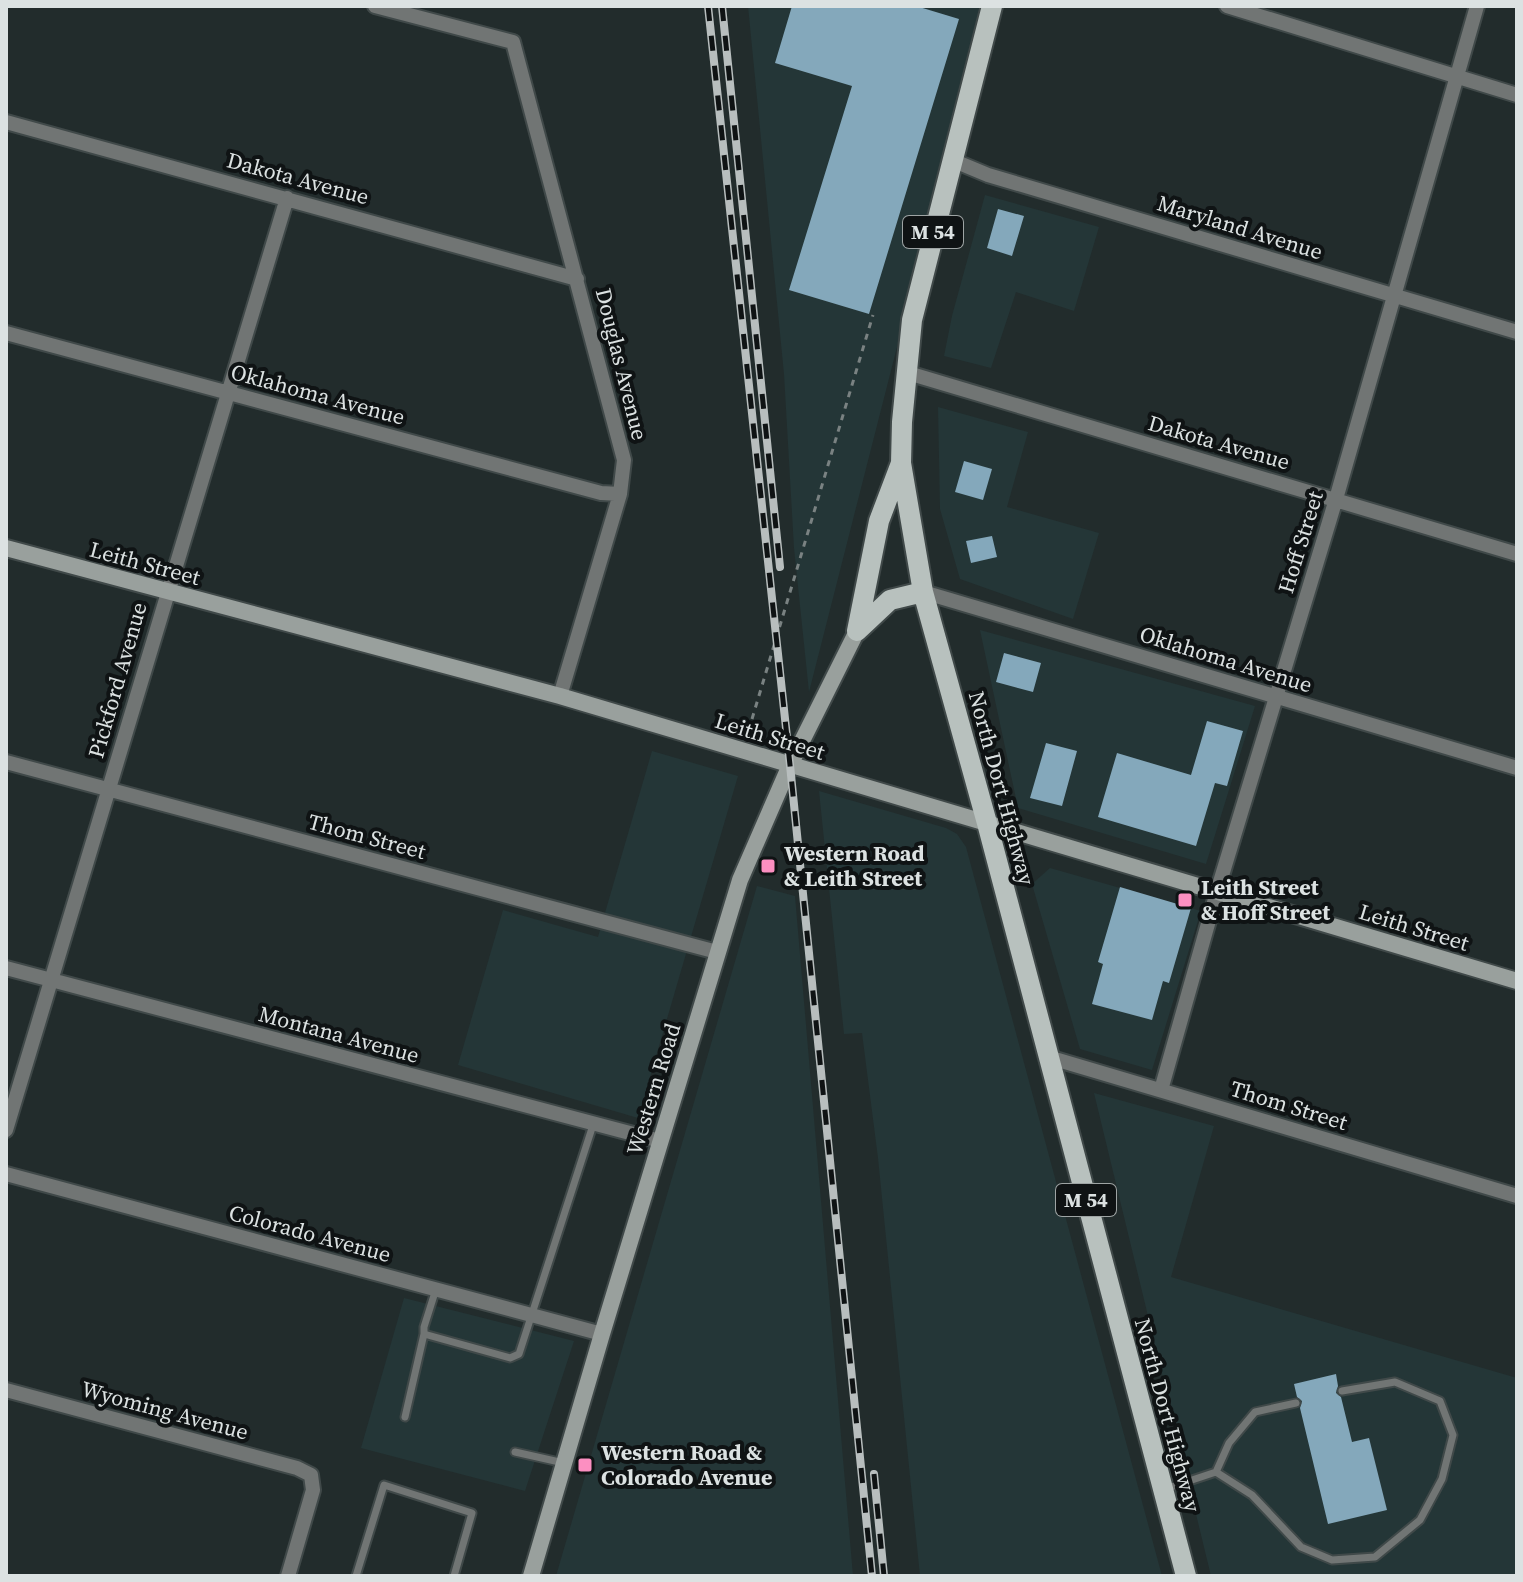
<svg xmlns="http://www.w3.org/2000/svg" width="1523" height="1582" viewBox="0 0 1523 1582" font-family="'Source Serif 4',serif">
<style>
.built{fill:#243637}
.building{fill:#84a8bb}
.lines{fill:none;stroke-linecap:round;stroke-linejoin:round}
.lane-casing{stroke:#404949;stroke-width:11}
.street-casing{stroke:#404949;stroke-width:18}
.secondary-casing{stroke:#404949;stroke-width:20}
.primary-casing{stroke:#404949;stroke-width:24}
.path{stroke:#7a8282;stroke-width:3;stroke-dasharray:6 6;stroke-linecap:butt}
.lane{stroke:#717574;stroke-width:7}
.street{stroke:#717574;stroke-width:14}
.secondary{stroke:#99a09d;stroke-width:16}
.primary{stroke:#b8c1be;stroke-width:20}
.rail-casing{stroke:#b8bebe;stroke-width:8}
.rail{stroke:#0f1314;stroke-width:5;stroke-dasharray:15;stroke-linecap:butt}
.poi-dot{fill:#fc8fc1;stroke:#0f1314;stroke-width:3}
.labels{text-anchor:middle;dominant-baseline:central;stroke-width:8;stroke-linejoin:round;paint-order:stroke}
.shield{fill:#0f1314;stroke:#9ea4a4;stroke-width:2}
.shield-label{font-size:20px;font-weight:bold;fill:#dce2e2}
.street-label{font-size:22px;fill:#dce2e2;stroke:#0f1314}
.poi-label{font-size:22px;font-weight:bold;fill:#dce2e2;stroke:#0f1314;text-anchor:start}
</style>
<rect width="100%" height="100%" fill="#222c2c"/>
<path class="built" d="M748,6H984L809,692L794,548L784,374Z
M985,195L1099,227L1074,311L1016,292L991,368L944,356L952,316Z
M938,407L1028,432L1007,507L1099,533L1073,619L960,579L940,509Z
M980,630L1255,706L1206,864L1018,808Z
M652,751L738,776L638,1118L458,1065L503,910L598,937Z
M819,791L946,828L957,834L966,847L1162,1576H920L878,1158L862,1033L844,1034Z
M1050,868L1201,911L1152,1070L1080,1049L1032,884Z
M757,886L795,896L853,1576H556Z
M1094,1093L1214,1126L1171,1277L1517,1378V1576H1211Z
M404,1298L574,1341L525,1491L361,1448Z"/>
<path class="building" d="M792,6H916L959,19L869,314L789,290L852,86L775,63Z
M998,209L1024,216L1012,256L987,248Z
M964,461L992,469L983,500L955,492Z
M992,536L997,557L971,563L966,541Z
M1004,653L1041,663L1033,692L996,682Z
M1207,721L1243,731L1227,786L1215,783L1196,846L1098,817L1117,753L1191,775Z
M1046,743L1077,751L1062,806L1030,798Z
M1120,887L1191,908L1169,983L1163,981L1152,1020L1092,1004L1103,964L1098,962Z
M1336,1374L1338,1386L1336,1393L1341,1397L1352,1442L1369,1438L1387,1510L1328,1524L1300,1408L1302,1401L1297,1397L1294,1384Z"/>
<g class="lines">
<g class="lane-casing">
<path id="lane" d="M436,1289L424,1327V1334L510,1358L519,1354L593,1125
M405,1417L424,1334
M515,1452L564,1463
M1216,1472L1229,1443L1255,1412L1296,1403
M1165,1489L1216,1472L1252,1495L1301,1547L1332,1560L1375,1557L1420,1520L1442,1479L1453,1435L1440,1401L1395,1382L1342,1391
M356,1576L384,1485L472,1513L454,1576"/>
</g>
<g class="street-casing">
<path id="street" d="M375,6L513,42L624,460L620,494L560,696
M1227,6L1517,95
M6,122L577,279
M952,160L988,175L1517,332
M6,333L601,493L620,494
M908,373L1517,554
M923,592L1517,768
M6,762L717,952
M6,968L660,1141
M1048,1057L1517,1196
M1161,1090L1217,892L1336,499L1477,6
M6,1130L287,198
M6,1174L602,1334
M6,1390L297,1468L311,1475L313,1490L288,1576"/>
</g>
<g class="secondary-casing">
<path id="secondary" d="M6,548L560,696L1517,981
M531,1576L602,1334L740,880L790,765L857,631"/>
</g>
<g class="primary-casing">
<path id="primary" d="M992,6L912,320L902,422L901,463L923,592L987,823L1186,1576
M857,631L879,521L901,463
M857,631L890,600L923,592"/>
</g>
<path class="path" d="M752,719L873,315"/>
<use href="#lane" class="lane"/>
<use href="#street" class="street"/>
<use href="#secondary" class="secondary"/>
<use href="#primary" class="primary"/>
<g class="rail-casing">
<path id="rail" d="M708,6L790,765L872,1576
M722,6L780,567
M874,1474L884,1576"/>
</g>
<use href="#rail" class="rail"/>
</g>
<g class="poi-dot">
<rect x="760" y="858" width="16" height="16" rx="4"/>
<rect x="1177" y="892" width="16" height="16" rx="4"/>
<rect x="577" y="1457" width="16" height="16" rx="4"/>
</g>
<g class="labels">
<g class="shield">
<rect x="903" y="216" width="60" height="32" rx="6"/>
<rect x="1056" y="1184" width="60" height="32" rx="6"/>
</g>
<g class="shield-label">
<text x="933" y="232">M 54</text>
<text x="1086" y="1200">M 54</text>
</g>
<g class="street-label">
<text transform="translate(298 178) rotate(15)">Dakota Avenue</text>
<text transform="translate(1240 227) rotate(17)">Maryland Avenue</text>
<text transform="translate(622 364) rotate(76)">Douglas Avenue</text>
<text transform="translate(318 394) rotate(15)">Oklahoma Avenue</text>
<text transform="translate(1219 442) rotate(16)">Dakota Avenue</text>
<text transform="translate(1300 542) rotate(-73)">Hoff Street</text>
<text transform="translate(145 563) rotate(15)">Leith Street</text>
<text transform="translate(1226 659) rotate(17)">Oklahoma Avenue</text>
<text transform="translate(117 680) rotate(-74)">Pickford Avenue</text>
<text transform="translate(770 736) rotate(17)">Leith Street</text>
<text transform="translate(1002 788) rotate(75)">North Dort Highway</text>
<text transform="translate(367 836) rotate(15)">Thom Street</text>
<text transform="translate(1414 927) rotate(17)">Leith Street</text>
<text transform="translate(339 1034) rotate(15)">Montana Avenue</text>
<text transform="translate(653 1089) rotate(-73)">Western Road</text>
<text transform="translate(1289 1105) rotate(17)">Thom Street</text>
<text transform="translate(310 1233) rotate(15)">Colorado Avenue</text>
<text transform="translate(165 1410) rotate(15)">Wyoming Avenue</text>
<text transform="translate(1168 1415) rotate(75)">North Dort Highway</text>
</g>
<g class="poi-label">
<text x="784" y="853">Western Road<tspan x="784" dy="25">&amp; Leith Street</tspan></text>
<text x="1201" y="887">Leith Street<tspan x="1201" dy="25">&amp; Hoff Street</tspan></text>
<text x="601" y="1452">Western Road &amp;<tspan x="601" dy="25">Colorado Avenue</tspan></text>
</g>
</g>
<rect width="1523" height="1582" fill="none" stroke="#dce2e2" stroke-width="16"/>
</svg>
